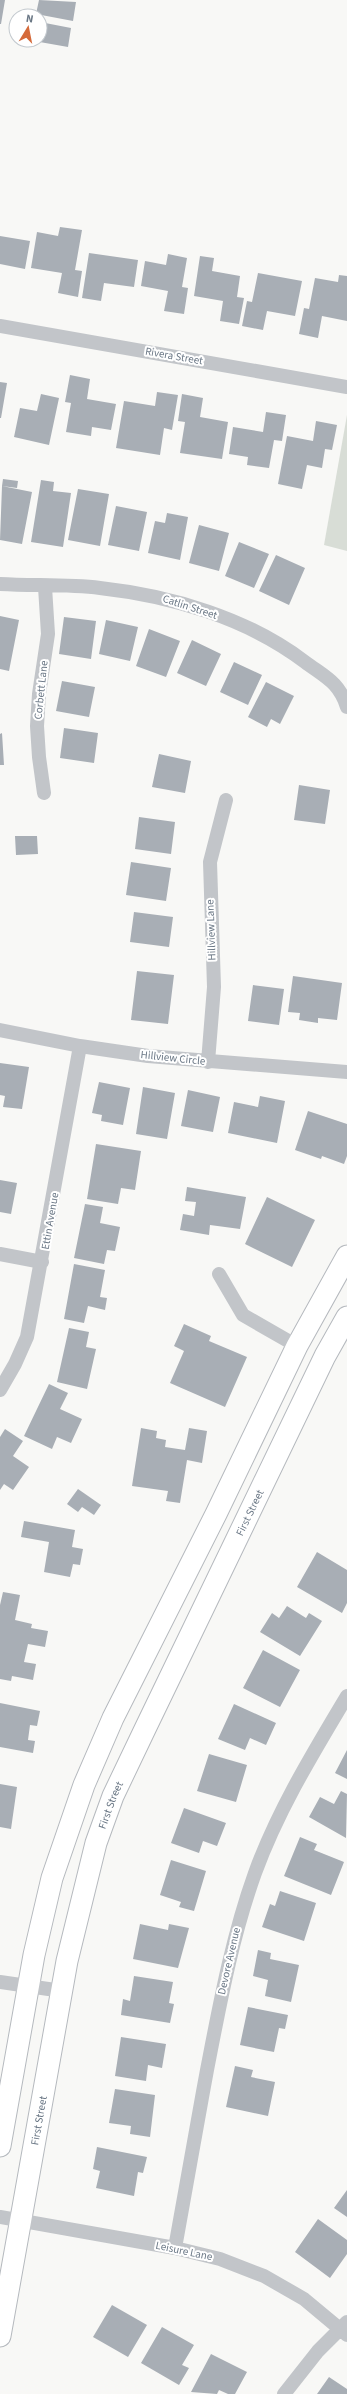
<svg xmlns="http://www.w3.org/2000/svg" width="347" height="2394" viewBox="0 0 347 2394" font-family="'Source Sans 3',sans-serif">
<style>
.green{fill:#d8ddd6}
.building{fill:#a8aeb5}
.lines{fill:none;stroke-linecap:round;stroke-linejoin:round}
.secondary-casing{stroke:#b5b9be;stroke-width:23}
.street{stroke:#c2c5c9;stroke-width:14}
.secondary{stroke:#fff;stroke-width:21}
.labels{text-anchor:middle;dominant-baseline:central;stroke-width:4;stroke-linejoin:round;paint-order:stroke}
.street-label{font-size:11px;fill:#6a7785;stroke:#fff}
</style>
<rect width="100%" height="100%" fill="#f8f8f6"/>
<path class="green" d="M347,415V551L324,545Z"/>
<path class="building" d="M0,0H5L1,24H0Z
M39,0L76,2L73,21L36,14Z
M40,22L71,28L68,47L34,41L40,40Z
M60,227L82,230L75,270L82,271L78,297L58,293L62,273L31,268L37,232L58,236Z
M0,236L30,241L25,269L0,264Z
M89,253L138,260L134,287L104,283L101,301L82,298Z
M168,254L187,258L182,287L188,288L184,314L164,311L168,291L141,286L145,261L166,265Z
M200,256L214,258L212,271L240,276L237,297L244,298L239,324L220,321L223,301L194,296Z
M258,273L302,281L295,316L267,311L263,330L242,326L247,301L252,302Z
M339,275L347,276V321L322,316L318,338L299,334L304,308L309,309L315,278L338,282Z
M70,375L90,379L87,399L116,404L111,430L92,427L91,436L66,432L71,403L65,402Z
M0,382L7,383L1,418H0Z
M157,392L178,395L172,430L164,428L160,455L116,448L124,401L155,406Z
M41,394L59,398L49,445L14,437L20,408L37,411Z
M182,394L203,398L200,417L228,422L222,459L180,453L185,422L178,421Z
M266,412L286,415L282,441L274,440L269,468L247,465L248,457L229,454L233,427L263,432Z
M316,421L337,425L332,450L325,449L322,468L307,465L302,489L278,484L287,436L313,441Z
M3,479L18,481L17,488L2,486Z
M41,480L54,482L53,491L71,493L63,547L31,542Z
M2,486L32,492L22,544L0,540Z
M78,489L109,494L100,546L68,540Z
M116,506L147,512L139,551L108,545Z
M167,513L188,517L180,560L148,553L155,521L165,523Z
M199,525L229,533L219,571L189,563Z
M239,542L269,554L254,588L225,576Z
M276,555L305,568L289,605L259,591Z
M0,616L19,620L9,671L0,669Z
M64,617L96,621L91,659L59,654Z
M106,620L138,627L130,661L99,654Z
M149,629L180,641L166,677L136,666Z
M192,640L221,654L206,686L177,673Z
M234,662L262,675L248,705L220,692Z
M62,681L95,687L89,717L56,711Z
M266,682L294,696L280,724L271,719L267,727L248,717Z
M64,728L98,733L94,763L60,758Z
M2,733L4,765H0V734Z
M159,754L191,761L185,793L152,787Z
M299,785L330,790L325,824L294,820Z
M139,817L175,822L171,854L135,849Z
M15,836H37L38,854L16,855Z
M131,862L171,868L166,901L126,895Z
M134,912L173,917L169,947L130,942Z
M137,971L174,975L168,1024L131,1020Z
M293,976L342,983L337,1020L318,1018V1023L299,1020L300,1013L288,1012Z
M253,985L284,989L279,1025L248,1021Z
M0,1063L29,1067L22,1109L3,1107L5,1096L0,1095Z
M99,1082L130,1088L123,1125L101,1121L102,1115L92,1113Z
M143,1087L175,1093L167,1139L136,1134Z
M188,1090L220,1097L213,1132L181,1126Z
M260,1096L285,1101L277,1143L228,1133L234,1102L258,1107Z
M308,1111L347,1124V1156L344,1164L322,1156L321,1159L295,1150Z
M96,1144L141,1151L135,1190L121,1188L118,1204L87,1199Z
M0,1180L17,1183L11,1214L0,1212Z
M187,1187L246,1197L240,1229L210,1225L209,1235L180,1230L183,1214L194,1216L196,1202L185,1201Z
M267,1197L315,1220L292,1267L245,1244Z
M85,1204L103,1207L100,1223L120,1227L115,1251L107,1250L104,1264L74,1258Z
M74,1264L105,1270L100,1297L107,1298L105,1310L88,1306L84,1323L64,1319Z
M184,1324L211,1336L209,1341L247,1357L225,1407L170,1383L184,1351L174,1346Z
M69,1328L89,1332L86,1347L96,1349L87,1389L57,1382Z
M49,1384L68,1393L60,1409L82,1419L71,1443L57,1437L52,1449L24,1436Z
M141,1428L157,1431L156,1438L166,1440L165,1447L185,1450L189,1428L207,1431L202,1463L187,1460L180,1503L166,1501L168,1491L132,1486Z
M5,1429L23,1441L13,1456L29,1467L13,1490L4,1484L0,1490V1437Z
M78,1489L101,1505L94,1515L82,1507L78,1512L67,1504Z
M24,1521L75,1530L72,1547L83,1549L80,1565L73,1564L70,1577L44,1572L49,1542L21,1537Z
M317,1552L347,1570V1603L342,1613L297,1587Z
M3,1592L20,1595L15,1620L32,1624L31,1628L48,1631L45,1647L28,1644L24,1662L36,1664L33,1680L12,1676L11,1681L0,1679V1605Z
M287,1606L306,1618L309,1613L322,1621L300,1656L260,1632L272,1613L279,1618Z
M263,1650L300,1670L280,1707L243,1688Z
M0,1703L40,1711L37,1726L30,1725L28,1740L35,1741L33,1753L0,1747Z
M234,1704L276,1723L266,1745L250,1738L245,1750L218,1739Z
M347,1750V1779L335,1773Z
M209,1754L247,1765L236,1802L197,1791Z
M0,1784L17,1787L11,1829L0,1827Z
M341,1791L347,1794L346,1838L309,1817L320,1797L334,1804Z
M184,1808L226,1823L217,1846L203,1841L199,1853L171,1843Z
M300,1837L317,1844L314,1850L344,1862L331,1895L284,1876Z
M171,1860L206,1871L194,1911L179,1907L181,1902L160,1895Z
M280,1891L316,1903L304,1941L262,1927L270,1904L275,1906Z
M140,1924L168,1930L169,1924L189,1928L178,1968L133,1959Z
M258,1950L271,1953L270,1959L299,1965L291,2002L265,1996L268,1980L253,1976Z
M134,1976L173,1982L169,2003L174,2004L170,2023L121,2015L123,1999L130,2001Z
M248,2007L288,2015L285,2029L279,2028L274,2052L240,2045Z
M121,2037L166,2044L162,2068L148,2065L146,2081L115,2076Z
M235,2066L253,2070L251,2077L275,2082L268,2116L226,2107Z
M115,2089L155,2095L150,2137L130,2134L131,2126L109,2123Z
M97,2147L147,2157L143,2173L138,2172L134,2196L96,2188L100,2171L93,2169Z
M347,2190V2217L334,2208Z
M318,2219L347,2240V2254L330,2278L295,2252Z
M112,2305L147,2325L128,2357L93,2337Z
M162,2327L194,2345L182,2365L189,2368L179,2385L141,2363Z
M211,2354L247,2372L235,2394H228L219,2390L217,2394L191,2392Z
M329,2377L347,2389V2394H317Z"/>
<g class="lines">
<g class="secondary-casing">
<g id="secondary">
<path d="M0,2146L34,1955L52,1878L84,1785L113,1718L216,1514L297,1346L347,1256"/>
<path id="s1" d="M0,2336L67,1961L96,1843L113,1796L145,1729L325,1356L347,1317"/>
</g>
</g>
<path class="street" d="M0,326L347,387
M0,584C33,586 67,584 100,588C172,596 247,618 305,662C325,677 339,682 347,707
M44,793L39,757L37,726L39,694L48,634L45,587
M0,1030L80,1046L148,1056L347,1072
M208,1062L214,987L210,862L226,800
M0,1254L42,1262
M219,1274L243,1315L297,1346
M0,1390L15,1364L27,1337L80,1046
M0,1982L62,1991
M0,2217L175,2248L220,2259L264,2276L304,2299L347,2335
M175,2248C186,2188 196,2129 207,2070C220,2003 232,1937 255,1873C278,1810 313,1753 347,1696
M284,2394L318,2351L347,2322"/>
<use href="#secondary" class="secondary"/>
</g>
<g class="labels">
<g class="street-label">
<text transform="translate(174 356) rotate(10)">Rivera Street</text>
<text transform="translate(190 607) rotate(18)">Catlin Street</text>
<text transform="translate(41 690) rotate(-84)">Corbett Lane</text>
<text transform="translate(211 930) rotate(-92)">Hillview Lane</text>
<text transform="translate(173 1058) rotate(6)">Hillview Circle</text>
<text transform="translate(50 1221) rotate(-80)">Ettin Avenue</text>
<text stroke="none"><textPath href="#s1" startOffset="867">First Street</textPath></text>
<text stroke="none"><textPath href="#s1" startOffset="543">First Street</textPath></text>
<text transform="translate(229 1961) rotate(-77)">Devore Avenue</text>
<text stroke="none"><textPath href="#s1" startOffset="219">First Street</textPath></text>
<text transform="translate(184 2251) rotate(12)">Leisure Lane</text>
</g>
</g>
<g transform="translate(28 28) rotate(10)"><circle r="19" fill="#ffffff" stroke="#c3c9ce"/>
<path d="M0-3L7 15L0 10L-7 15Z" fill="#d56a3a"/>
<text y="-6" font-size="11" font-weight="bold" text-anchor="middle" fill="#6a7785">N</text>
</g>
</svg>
